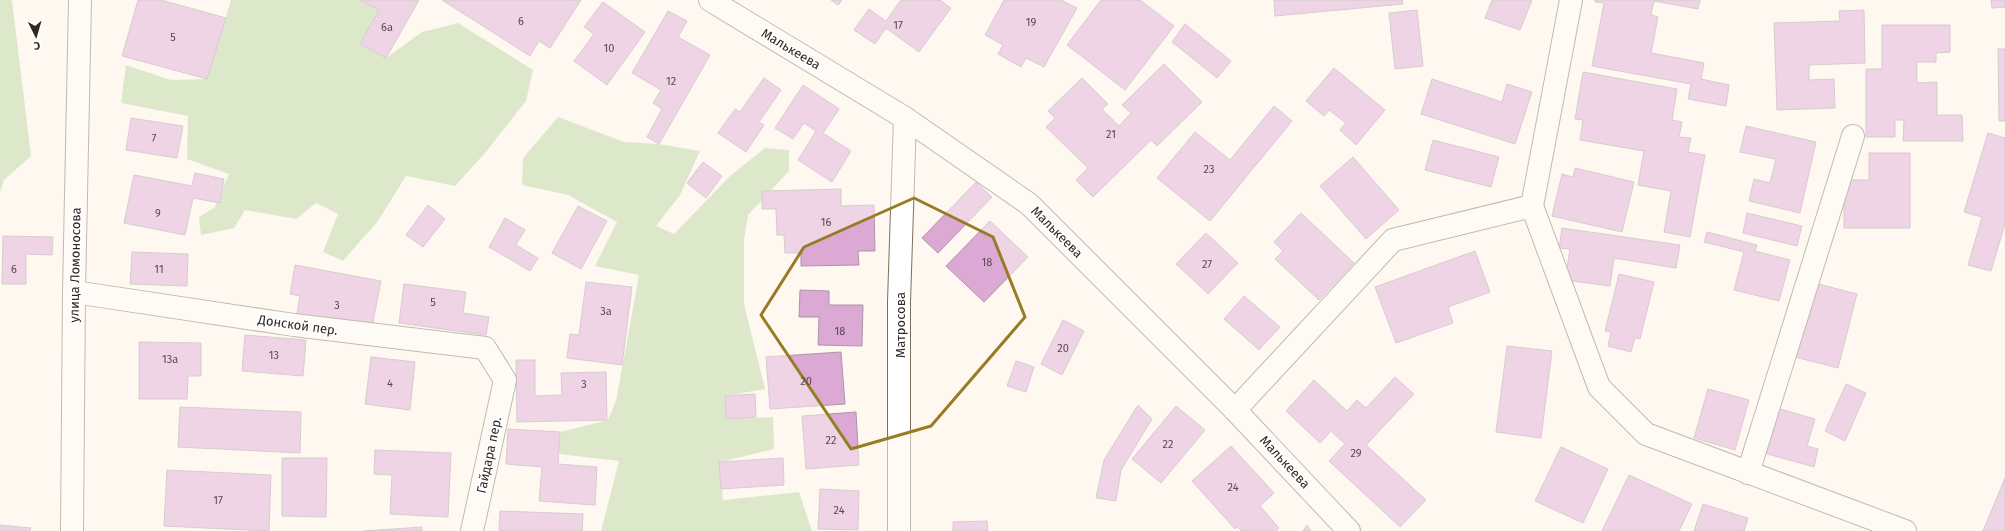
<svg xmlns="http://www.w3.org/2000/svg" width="2005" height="531" viewBox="0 0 2005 531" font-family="'Fira Sans',sans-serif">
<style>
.forest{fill:#b7d69e}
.building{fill:#dba9d4;stroke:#a997a6}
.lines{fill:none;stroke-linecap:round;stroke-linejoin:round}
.minor-casing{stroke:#7d6f5f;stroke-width:24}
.tertiary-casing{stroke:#7d6f5f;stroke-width:24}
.primary-casing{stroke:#7d6f5f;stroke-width:24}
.minor{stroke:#fff;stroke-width:22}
.tertiary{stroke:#fff;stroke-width:22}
.primary{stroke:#fff;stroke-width:22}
.marked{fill:none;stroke:#987c25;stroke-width:3;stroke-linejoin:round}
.labels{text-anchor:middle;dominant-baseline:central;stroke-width:3;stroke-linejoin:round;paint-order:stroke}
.number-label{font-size:11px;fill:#5a494f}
.street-label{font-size:13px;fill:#2f2923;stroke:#fff}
</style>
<rect width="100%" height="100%" fill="#fef8f1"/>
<path class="forest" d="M0,0H12L31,156L4,180L0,193Z
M231,0H360L379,10L360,44L386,58L422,32L458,23L533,70L526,101L485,153L455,186L406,176L378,221L343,261L323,252L338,214L316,203L296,219L245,210L234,228L201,235L199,217L215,207L229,174L187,159L188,116L121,103L126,65L171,80L207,79Z
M558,117L624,142L659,144L700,151L680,195L656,226L674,234L730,176L765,148L789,150V171L748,215L744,239V304L765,389L725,396L726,419L773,417L774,449L720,462L723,500L799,492L812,531H601L619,461L559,454L560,432L608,420L616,401L639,275L595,266L617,222L568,195L522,185L523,158Z"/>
<path class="building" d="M138,0H161L226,18L207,79L122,56Z
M360,0H419L386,58L360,44L379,10Z
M442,0H581L550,48L539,41L530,56Z
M831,0H842L838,5Z
M901,0H940L951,8L919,52L886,28L875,44L854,30L869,9L886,21Z
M1004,0H1061L1077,8L1044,67L1026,58L1021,67L998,54L1003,45L985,35Z
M1101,0H1140L1174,26L1125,90L1067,45Z
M1274,0H1402L1403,4L1275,16Z
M1492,0H1532L1520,30L1485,18Z
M1595,0H1700L1698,9L1654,1L1651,15L1658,17L1651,53L1704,63L1701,79L1729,85L1726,106L1688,99L1691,84L1592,66L1604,3L1595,2Z
M1991,0H2005V7L1992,8Z
M603,2L645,32L607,85L574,61L594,34L584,27Z
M1417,10L1423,66L1395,69L1389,13Z
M1864,10L1865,63L1809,65V80L1834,79L1835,108L1777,110L1774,23L1840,21L1839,11Z
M668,11L687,21L678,37L710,55L659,144L647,137L662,109L653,103L661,90L632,73Z
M1185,24L1231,61L1217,78L1172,42Z
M1882,25H1950V52L1936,53V62H1917V83L1937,82V115H1962L1963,141H1903L1904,120H1895V137H1866V69H1882Z
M1998,49H2005V121H1999Z
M1164,64L1202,102L1157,146L1151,140L1093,197L1076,180L1088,168L1046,127L1055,118L1048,111L1082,78L1108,104L1102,109L1119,126L1131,113L1122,105Z
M1334,68L1385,110L1356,145L1340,130L1346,123L1329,110L1324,116L1306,101Z
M1583,72L1677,89L1672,120L1682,122L1679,137L1691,138L1688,152L1705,155L1690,237L1664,232L1671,191L1638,185L1644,151L1580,140L1583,120L1575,119Z
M764,78L781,90L759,122L764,125L746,152L718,133L735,109L740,112Z
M1432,79L1502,102L1507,84L1532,92L1515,144L1421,114Z
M803,85L839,109L823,133L851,151L832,182L798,160L816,131L804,123L793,139L775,128Z
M1274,106L1292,121L1210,221L1157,178L1195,132L1230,160Z
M131,118L183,126L177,158L126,150Z
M1746,126L1816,142L1800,213L1749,201L1754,179L1770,183L1776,159L1740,152Z
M1988,133L2005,138V224L1991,271L1968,265L1982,217L1964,212Z
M1433,140L1499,157L1491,187L1425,170Z
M1869,153H1910V228H1844V180H1869Z
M1353,157L1399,210L1366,239L1320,186Z
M703,162L722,176L706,198L687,183Z
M1575,168L1634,182L1622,232L1552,216L1562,174L1573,177Z
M195,173L224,179L220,203L193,198L185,235L124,223L134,175L192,186Z
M976,182L992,197L938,253L922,238Z
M841,189V206L874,205L875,251H858L859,265L801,266V253H785L784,235H777L776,209H762V191Z
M428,205L445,219L423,247L406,235Z
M578,206L607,221L581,269L552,253Z
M1301,213L1354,263L1319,300L1275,259L1283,251L1274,242Z
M1747,213L1802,226L1797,246L1743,233Z
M505,218L525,230L516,245L538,258L530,271L489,247Z
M990,221L1028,257L984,302L946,266Z
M1562,228L1680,245L1676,268L1614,258L1610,286L1565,280L1570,249L1559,248Z
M1707,232L1757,245L1755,251L1790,260L1779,301L1734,290L1744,252L1704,242Z
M1206,233L1238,263L1208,294L1176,264Z
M3,236L53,237L52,255L26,254V284H2Z
M1475,251L1490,292L1448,307L1453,323L1396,343L1375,287Z
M132,252L188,254L187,286L130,284Z
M295,265L381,281L372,327L297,314L300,296L290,294Z
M1619,274L1654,282L1640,339L1635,338L1631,352L1608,346L1611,332L1605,331Z
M586,282L632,287L622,365L567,358L570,334L579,335Z
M1815,283L1857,294L1838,368L1795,357Z
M404,284L466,292L463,313L489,317L486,335L399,323Z
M800,290L829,291V305H863L862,346L818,345L819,317H799Z
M1244,296L1280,327L1259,350L1224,319Z
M1063,320L1084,331L1062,375L1041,364Z
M245,335L306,340L303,376L242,371Z
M139,342L201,343V376H188L187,399H139Z
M1507,346L1552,351L1541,438L1496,432Z
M841,352L845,404L770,409L766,357Z
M371,357L415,362L410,410L365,404Z
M516,360H535V396L562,395L561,373L606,372L607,420L517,422Z
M1016,361L1034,367L1026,392L1007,386Z
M1395,377L1414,394L1366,445L1426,500L1400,527L1329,461L1345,444L1331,431L1320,443L1286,411L1314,380L1347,411L1357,400L1366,408Z
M1846,384L1866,393L1845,441L1825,431Z
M1708,389L1749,400L1735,450L1694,438Z
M755,394L756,417L726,419L725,396Z
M1138,405L1152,419L1121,470L1116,501L1096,498L1104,460Z
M1176,406L1205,430L1161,483L1132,459Z
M180,407L301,412L300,453L178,447Z
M1777,408L1815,419L1807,446L1818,449L1814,467L1764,453Z
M856,412L859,465L806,469L802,416Z
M508,429L560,432L558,464L597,467L595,505L539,501L542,467L506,464Z
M1231,446L1274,493L1260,506L1279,528L1276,531H1241L1237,527L1235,529L1192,481Z
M1561,447L1608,469L1583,523L1535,501Z
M375,450L451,453L448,517L390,514L392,475L374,474Z
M282,458H327L326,517L282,516Z
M783,458L784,485L721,489L719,462Z
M167,470L271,475L269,531L164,526Z
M1629,475L1692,504L1679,531H1602Z
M2005,478V531H1983Z
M820,489L859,491L858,530L818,529Z
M1703,504L1748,518L1744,531H1694Z
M500,511L583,514L582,531H499Z
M987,521L988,531H953V522Z
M0,525L31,528L30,531H0Z
M1307,525L1311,531H1303Z
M422,527V531H363Z"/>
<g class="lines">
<g class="minor-casing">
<path id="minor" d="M1532,206L1599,387L1646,434L1905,531
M74,292L294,325L485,348L505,380L472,531
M1235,410L1393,240L1532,206L1571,0
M1748,473L1853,136
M899,531V302L905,118"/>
</g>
<g class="tertiary-casing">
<path id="tertiary" d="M710,0L905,118L1029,204L1235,410L1349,531"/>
</g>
<g class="primary-casing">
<path id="primary" d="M72,531L74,292L80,0"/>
</g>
<use href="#minor" class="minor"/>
<use href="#tertiary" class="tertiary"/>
<use href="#primary" class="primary"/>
</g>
<path d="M0 0H2005V531H0ZM914,198L993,237L1025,317L931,426L851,449L761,315L804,247Z" fill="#fef8f1" fill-opacity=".55" fill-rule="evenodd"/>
<path class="marked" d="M914,198L993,237L1025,317L931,426L851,449L761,315L804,247Z"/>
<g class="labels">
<g class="number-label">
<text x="521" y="21">6</text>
<text x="1031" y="22">19</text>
<text x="898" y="25">17</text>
<text x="387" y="27">6а</text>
<text x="173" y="37">5</text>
<text x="609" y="48">10</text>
<text x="671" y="81">12</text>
<text x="1111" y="134">21</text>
<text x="154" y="138">7</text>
<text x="1209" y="169">23</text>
<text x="158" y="213">9</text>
<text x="826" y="222">16</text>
<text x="987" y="262">18</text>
<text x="1207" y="264">27</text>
<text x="14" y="269">6</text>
<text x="159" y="269">11</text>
<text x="433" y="302">5</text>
<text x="337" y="305">3</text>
<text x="606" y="311">3а</text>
<text x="840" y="331">18</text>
<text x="1063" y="348">20</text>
<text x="274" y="355">13</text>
<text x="170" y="359">13а</text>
<text x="806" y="381">20</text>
<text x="390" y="383">4</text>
<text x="584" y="384">3</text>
<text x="831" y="440">22</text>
<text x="1168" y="444">22</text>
<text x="1356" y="453">29</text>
<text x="1233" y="487">24</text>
<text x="218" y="500">17</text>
<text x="839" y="510">24</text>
</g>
<g class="street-label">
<text transform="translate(791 49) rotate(31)">Малькеева</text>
<text transform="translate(1057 232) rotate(45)">Малькеева</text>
<text transform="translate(75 265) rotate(-89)">улица Ломоносова</text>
<text transform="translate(298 325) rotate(8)">Донской пер.</text>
<text transform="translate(900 325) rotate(-90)">Матросова</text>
<text transform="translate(489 455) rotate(-78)">Гайдара пер.</text>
<text transform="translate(1285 462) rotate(47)">Малькеева</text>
</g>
</g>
<g transform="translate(36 36) rotate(175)" stroke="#ffffff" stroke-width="3" paint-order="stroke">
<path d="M0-3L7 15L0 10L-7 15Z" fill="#2f2923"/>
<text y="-6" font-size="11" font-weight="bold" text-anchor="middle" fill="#2f2923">С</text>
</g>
</svg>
